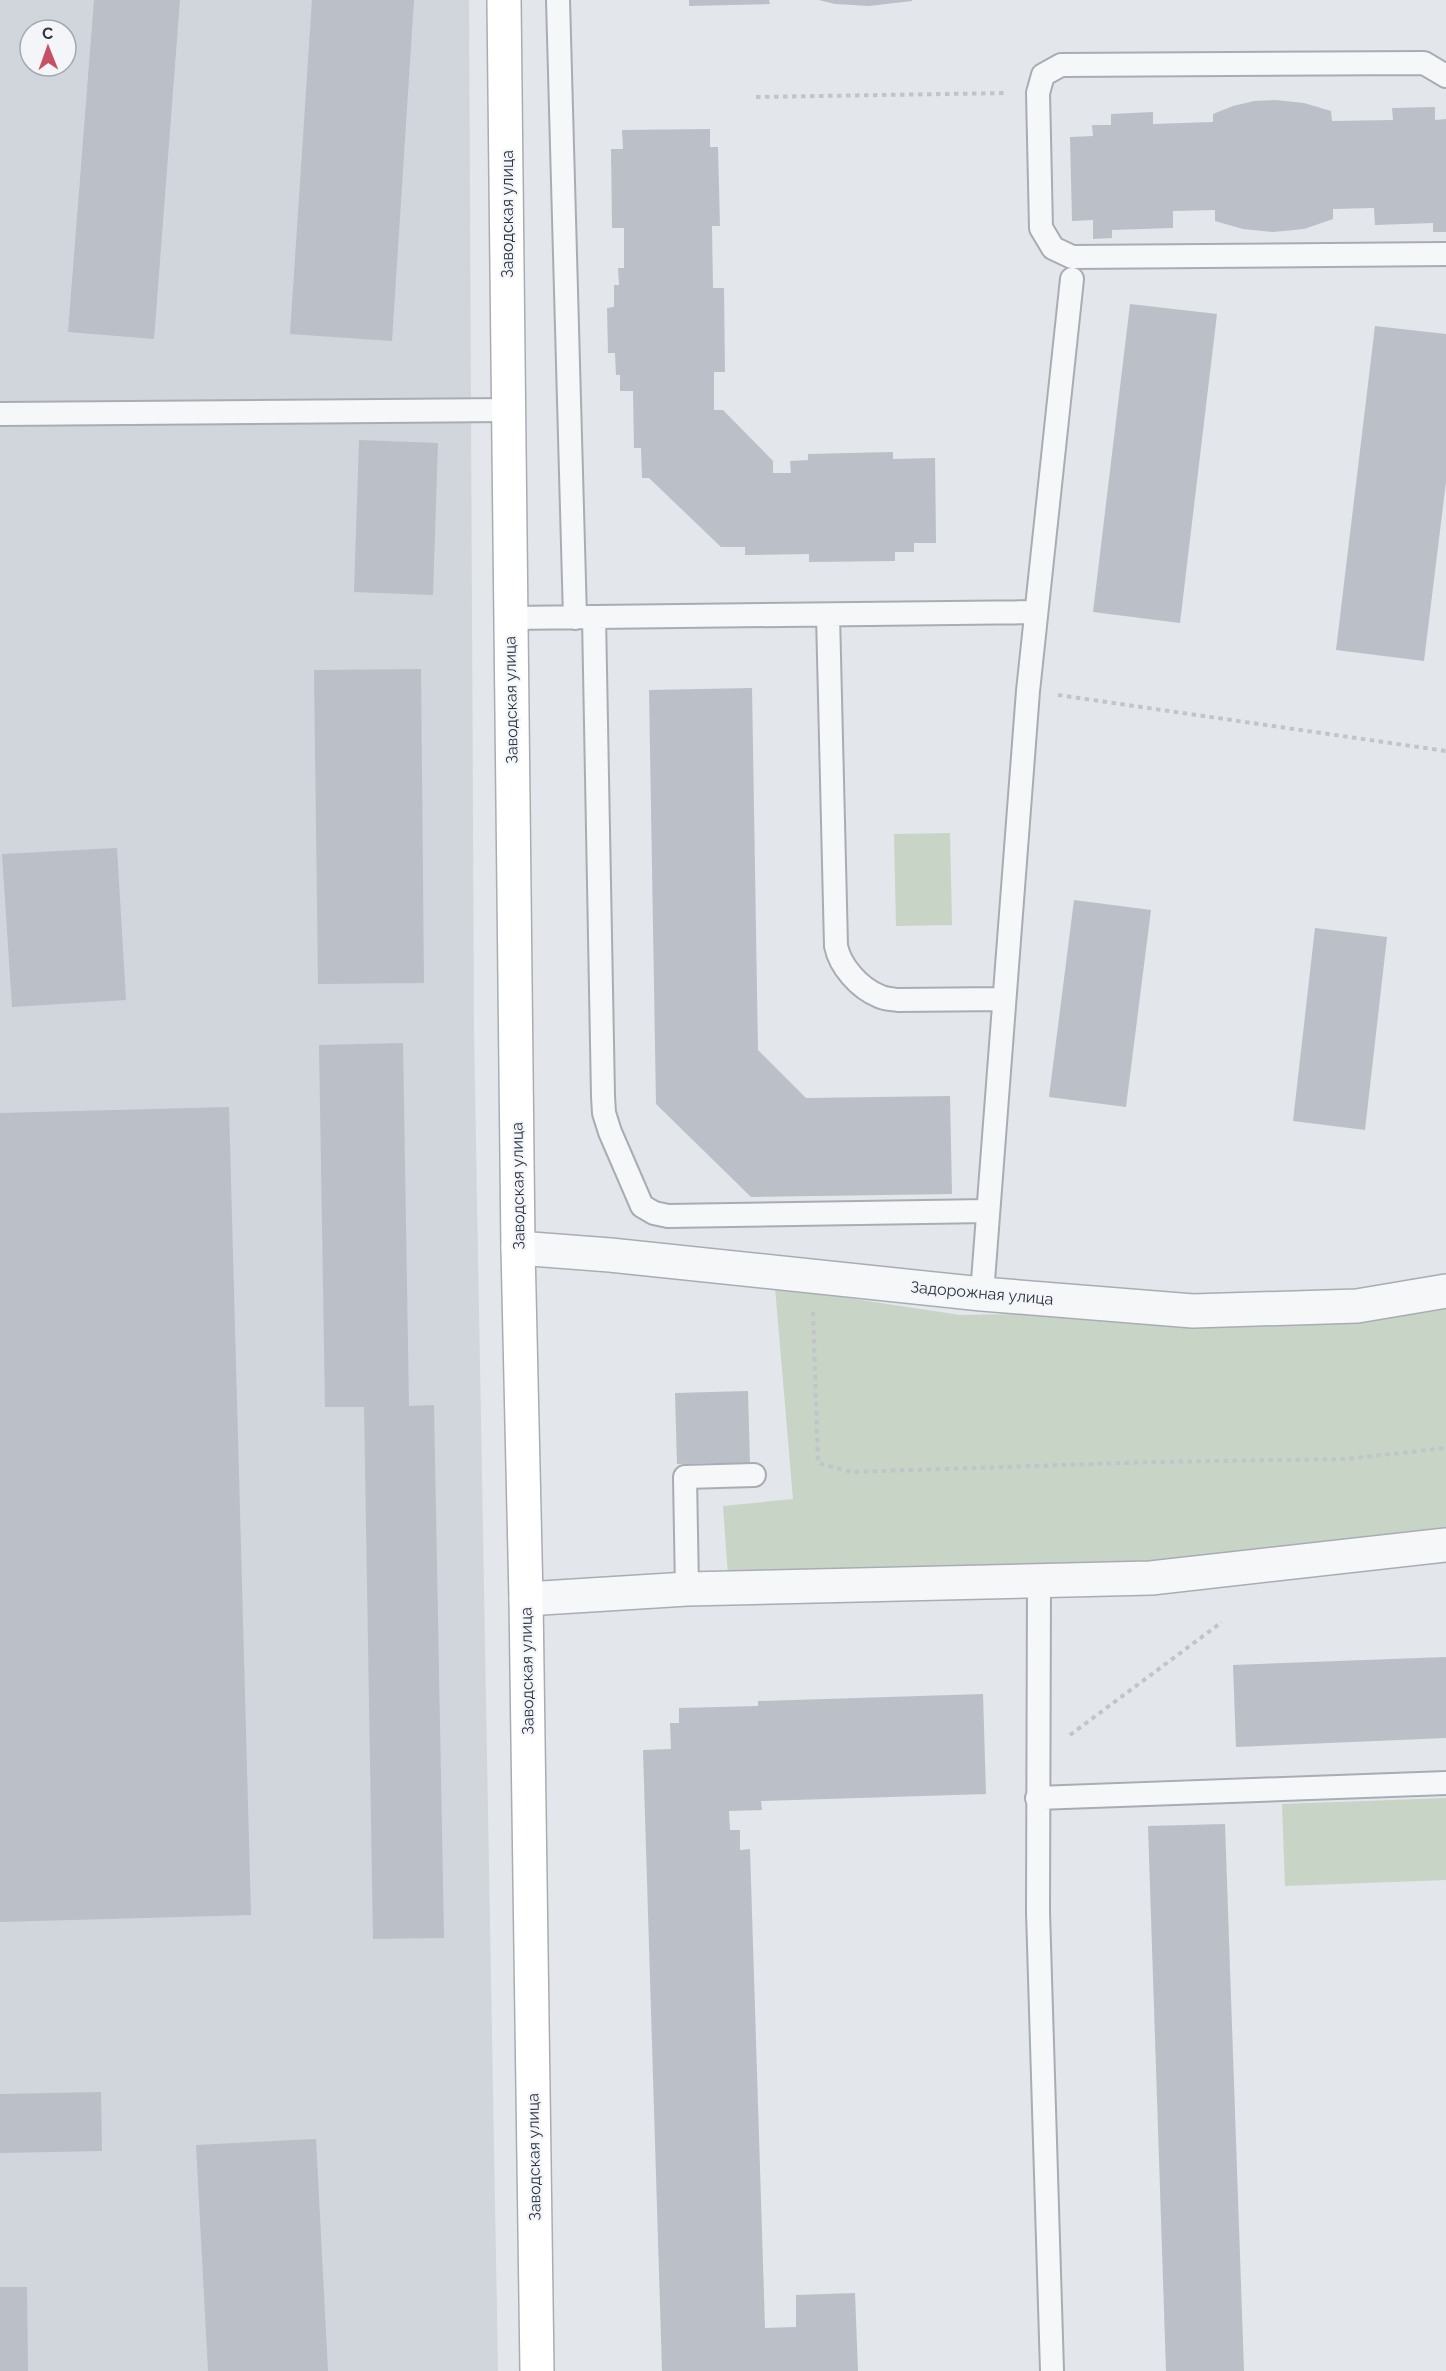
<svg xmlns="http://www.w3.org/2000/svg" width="1446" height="2371" viewBox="0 0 1446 2371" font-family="Raleway,sans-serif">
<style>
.built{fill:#d1d5dc;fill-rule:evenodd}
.green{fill:#c8d4c5}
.building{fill:#bbbfc7}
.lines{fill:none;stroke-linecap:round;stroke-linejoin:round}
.lane-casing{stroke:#a8adb4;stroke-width:26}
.street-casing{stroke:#a8adb4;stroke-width:36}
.secondary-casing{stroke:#a8adb4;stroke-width:36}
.path{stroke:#c1c4c9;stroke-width:4;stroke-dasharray:4.5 4.5;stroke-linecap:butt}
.lane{stroke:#f6f7f9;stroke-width:22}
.street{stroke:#f6f7f9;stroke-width:33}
.secondary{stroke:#fff;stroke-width:33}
.labels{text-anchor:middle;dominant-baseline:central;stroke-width:4.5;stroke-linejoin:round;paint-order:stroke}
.street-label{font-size:16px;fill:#2c3442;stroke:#f3f5f8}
</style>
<rect width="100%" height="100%" fill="#e3e6ea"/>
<path class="built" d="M0,0H469L474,1031L498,2371H0ZM30,30H66V66H30Z"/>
<path class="green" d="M950,833L952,925L896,926L894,834Z
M775,1287L960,1315L1193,1311L1446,1290V1545L729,1589L723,1506L793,1499Z
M1446,1798V1880L1285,1886L1282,1804Z"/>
<path class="building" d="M94,0H180L154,339L68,332Z
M312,0H414L392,341L290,334Z
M689,0H769L770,4L689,6Z
M819,0H912V1L869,6L835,4Z
M1275,100L1304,103L1331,111L1332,121L1393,120L1392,108L1435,107V120L1446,119V232H1433V223L1375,225L1374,208L1333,209V219L1304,229L1273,232L1243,229L1215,221V210L1173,211V228L1112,230V238L1093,239V220L1072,221L1070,137L1093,136L1092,125H1111V114L1153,112V124L1213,122V114L1233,106L1254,101Z
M710,129V147H718L720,226H712L713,288H724L725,372H714V410H723L773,461V473H791L790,461L808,460V454L893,452V459L935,458L936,543H914V552H895V561L809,562V554L745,555V547H721L649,478H642L641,448H634L633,391H620V375H616L615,353H608L607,308L614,307V285H619L618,268H624V228H612L611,149H623L622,130Z
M1130,304L1217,314L1180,623L1093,612Z
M1375,326L1446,334V482L1424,661L1336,650Z
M359,440L438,443L433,595L354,592Z
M421,669L424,983L318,984L314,670Z
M752,688L758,1050L806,1098L950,1096L952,1194L751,1197L656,1104L649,690Z
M117,848L126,1000L12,1007L2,854Z
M1074,900L1151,910L1126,1107L1049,1097Z
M1315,928L1387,937L1365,1130L1293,1121Z
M403,1043L409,1406L434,1405L444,1938L373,1939L364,1407H325L319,1045Z
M229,1107L251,1915L0,1922V1113Z
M748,1391L750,1463L677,1464L675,1393Z
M1446,1657V1738L1236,1747L1233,1665Z
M983,1694L986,1794L761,1801L762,1810L729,1811L730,1830H740V1850L750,1849L765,2328L796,2327V2295L855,2293L858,2371H662L643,1750L671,1749L670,1723H679V1708L758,1706V1701Z
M1225,1824L1244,2371H1166L1148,1826Z
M101,2092L102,2151L0,2153V2094Z
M316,2139L328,2371H208L196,2145Z
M0,2287H27L28,2371H0Z"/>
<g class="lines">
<g class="lane-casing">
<path id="lane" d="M558,0L575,618
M1446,76L1424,63L1061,65L1043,75L1038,93L1041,228L1053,248L1072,257L1446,254
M0,414L508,410
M828,615L836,946C840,966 859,988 879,996C884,999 892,999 898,1000L1004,999
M594,617L603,1096L604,1113L610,1132L642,1206L654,1213L668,1216L988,1211
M510,618L1036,612
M982,1294L1028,691L1072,279
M1039,1581L1038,1912L1052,2371
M687,1589L685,1477L754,1475
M1037,1798L1446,1783"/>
</g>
<g class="street-casing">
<path id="street" d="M518,1248L610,1255L982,1294L1193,1311L1357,1306L1446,1291
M526,1599L687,1589L1151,1578L1446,1545"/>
</g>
<g class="secondary-casing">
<path id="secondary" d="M504,0L518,1248L526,1599L537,2371"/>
</g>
<path class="path" d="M756,97L1007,93
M1058,695L1446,751
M813,1312L818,1463L852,1472L1154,1462L1345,1459L1446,1448
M1070,1735L1222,1622"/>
<use href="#lane" class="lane"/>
<use href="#street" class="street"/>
<use href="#secondary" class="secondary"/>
</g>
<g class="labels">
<g class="street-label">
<text transform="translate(507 214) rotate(-90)">Заводская улица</text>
<text transform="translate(511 700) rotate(-91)">Заводская улица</text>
<text transform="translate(518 1186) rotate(-91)">Заводская улица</text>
<text transform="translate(982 1293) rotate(5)">Задорожная улица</text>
<text transform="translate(527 1671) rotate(-91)">Заводская улица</text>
<text transform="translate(534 2157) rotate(-91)">Заводская улица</text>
</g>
</g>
<g transform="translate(48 48) rotate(359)"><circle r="28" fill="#f3f5f8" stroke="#a3a8af" stroke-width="1.5"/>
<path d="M0-4.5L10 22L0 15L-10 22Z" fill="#c65162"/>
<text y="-9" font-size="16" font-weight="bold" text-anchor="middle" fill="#2c3442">С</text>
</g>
</svg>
